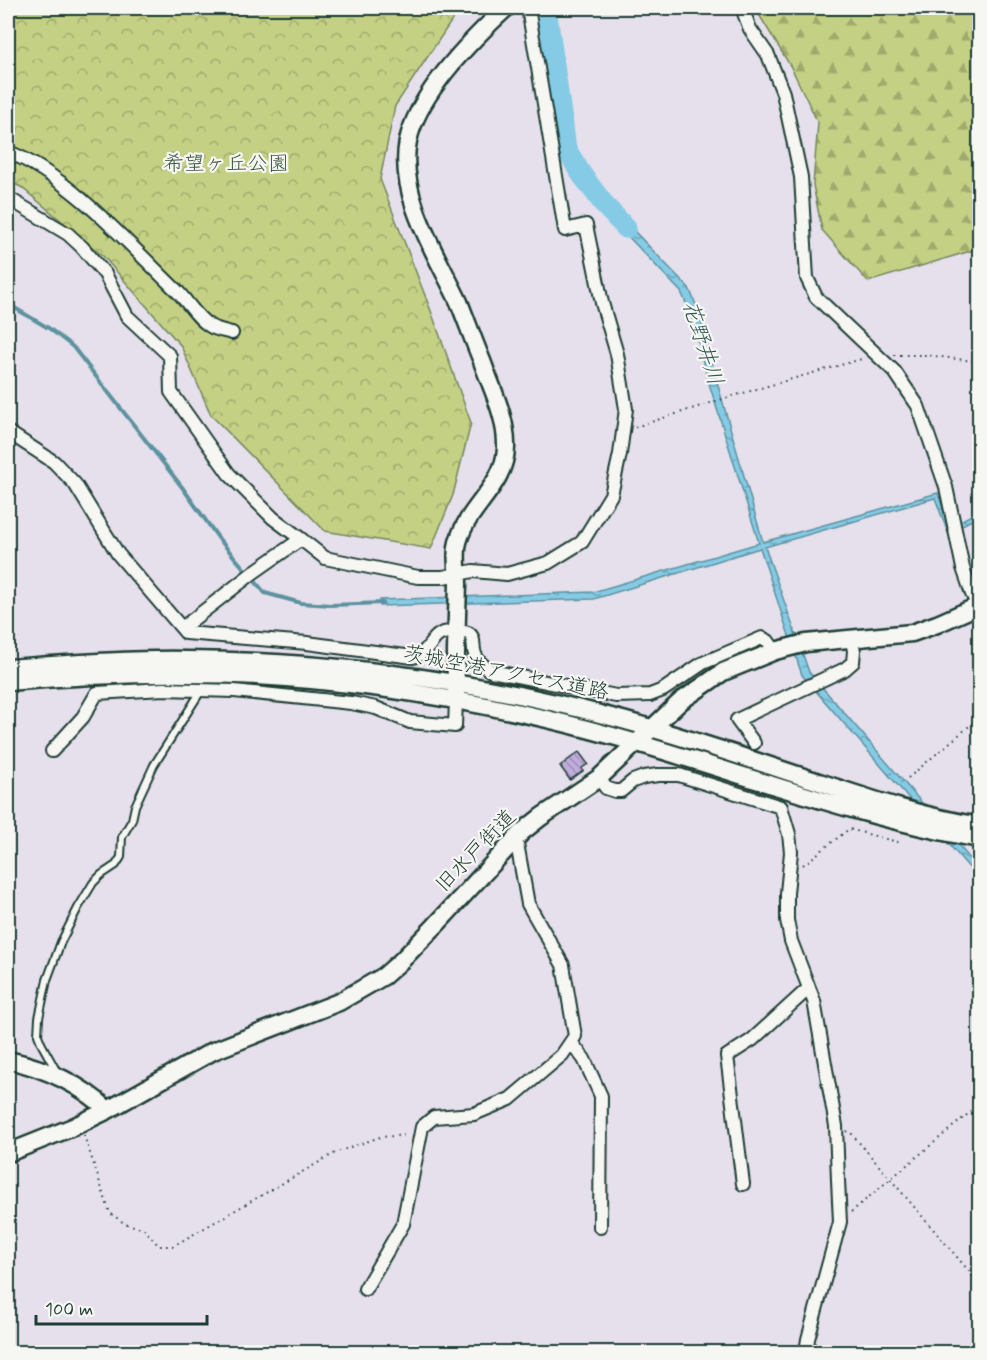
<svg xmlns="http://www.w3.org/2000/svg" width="987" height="1360" viewBox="0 0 987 1360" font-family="Mynerve,'Klee One',sans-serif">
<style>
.forest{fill:url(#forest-firs);stroke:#72865c;stroke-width:1.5}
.park{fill:url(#park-crowns);stroke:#72865c;stroke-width:1.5}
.water{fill:url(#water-ripples);stroke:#5c929f;stroke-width:1.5}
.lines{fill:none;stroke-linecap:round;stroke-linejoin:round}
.stream{stroke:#5c929f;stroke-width:4}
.river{stroke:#85cbe6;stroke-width:21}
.building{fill:url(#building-back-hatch);stroke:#1f3d34;stroke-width:1.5}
.lane-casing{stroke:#1f3d34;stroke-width:10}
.street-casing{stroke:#1f3d34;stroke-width:16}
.secondary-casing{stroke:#1f3d34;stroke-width:21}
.path{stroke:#1f3d34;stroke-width:2;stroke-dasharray:1.5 4.5;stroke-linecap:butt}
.lane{stroke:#f6f6f2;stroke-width:6}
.street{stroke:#f6f6f2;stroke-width:12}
.secondary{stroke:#f6f6f2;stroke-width:16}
.labels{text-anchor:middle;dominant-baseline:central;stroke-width:4.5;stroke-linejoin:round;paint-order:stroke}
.park-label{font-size:21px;fill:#405a44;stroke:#f6f6f2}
.street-label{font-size:21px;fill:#1f3d34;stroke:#f6f6f2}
.water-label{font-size:22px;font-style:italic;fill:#335958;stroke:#f6f6f2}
</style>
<defs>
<pattern id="forest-firs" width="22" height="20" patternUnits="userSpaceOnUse" patternTransform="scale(1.5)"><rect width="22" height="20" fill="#c4d084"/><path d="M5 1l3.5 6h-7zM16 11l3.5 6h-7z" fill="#9faa6d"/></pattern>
<pattern id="park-crowns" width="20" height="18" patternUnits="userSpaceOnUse" patternTransform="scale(1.5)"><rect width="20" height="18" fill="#c4d084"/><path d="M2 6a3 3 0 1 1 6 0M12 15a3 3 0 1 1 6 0" fill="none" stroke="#9faa6d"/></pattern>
<pattern id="water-ripples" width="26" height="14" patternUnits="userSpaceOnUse" patternTransform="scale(1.5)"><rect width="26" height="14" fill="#85cbe6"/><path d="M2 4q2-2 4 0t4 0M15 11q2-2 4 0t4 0" fill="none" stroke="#6ca6bb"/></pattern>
<pattern id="building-back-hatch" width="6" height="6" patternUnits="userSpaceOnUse" patternTransform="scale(1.5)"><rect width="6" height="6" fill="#c1addd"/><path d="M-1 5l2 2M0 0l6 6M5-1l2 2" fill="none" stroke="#9c8eb4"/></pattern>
</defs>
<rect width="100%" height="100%" fill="#e6e0ec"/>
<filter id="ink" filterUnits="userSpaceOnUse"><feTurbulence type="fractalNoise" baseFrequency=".0167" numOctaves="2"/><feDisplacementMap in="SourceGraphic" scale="12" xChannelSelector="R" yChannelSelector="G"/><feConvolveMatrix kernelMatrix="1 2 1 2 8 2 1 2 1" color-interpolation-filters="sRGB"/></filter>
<g filter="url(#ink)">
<path class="forest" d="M755,8H979L980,161L972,174L979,181L980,246L977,249L868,282L822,230L813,185L818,123L791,67Z"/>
<path class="park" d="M8,8H460L395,106L380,179L431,311L471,423L453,495L431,549L325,531L211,415L181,346L103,256L21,187L8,181Z"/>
<path class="water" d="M609,205L689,288L699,312L715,375L763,542L938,493L949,527L979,511V516L948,533L935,498L765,547L809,672L979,869V879L802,675L760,548L594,599L380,606V600L593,592L759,543L707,377L691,314L681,292L603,210Z"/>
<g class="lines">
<path class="stream" d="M8,304L50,329L73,347L182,487L219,539L265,593L301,603L331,605L383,603"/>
<path class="river" d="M544,8L547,15L566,149L582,175L606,207L626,228"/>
</g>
<path class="building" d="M579,752L588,764L582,768L583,771L570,780L560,766Z"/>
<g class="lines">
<g class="lane-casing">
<path id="lane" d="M58,1074L42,1045L38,1035L39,1018L47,980L61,942L78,908L93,883L101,875L116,865L121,857L122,837L132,820L135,806L154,765L201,691"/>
</g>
<g class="street-casing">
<path id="street" d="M742,8L750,29L768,55L783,93L801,177L807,278L816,297L895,372L918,406L946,487L963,568L972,594L980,609
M8,152C65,173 131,246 175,289C187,300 196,318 210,326C217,330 225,331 232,333
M8,198L68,234L82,247L105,274L127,316L170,356L171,392L229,474L273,518L301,539
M8,432L54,462L75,484L118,554L186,633L307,643L413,657C436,651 427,631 454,632C458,632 464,631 468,633C476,637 472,648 475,654C477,662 485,667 491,671L616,696L650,695L663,690L703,663L762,638L768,641L775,651
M182,628L254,572L301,539L325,558L418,577H443L473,571L507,574L548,563L582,542L611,495L620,454L626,409L617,354L602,303L586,225L565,230L528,8
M754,743L737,720L845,669L853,662L854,651L852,640
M52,751L83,717L97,693L163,689L234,691L351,703L376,708L410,722L455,726L456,701
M599,778L606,788L615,791H621L633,781L644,777L658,775H679L781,807L789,834L791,852L787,893V920L791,941L814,1001L836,1126L838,1180L840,1222L808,1339L806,1352
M571,1042L584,1059L601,1096L600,1227
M743,1184L727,1056L752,1040L809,988
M365,1289L403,1224L422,1127L434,1117L474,1114L510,1099L562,1055L575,1036L563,965L528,904L516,838"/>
</g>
<g class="secondary-casing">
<path id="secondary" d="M8,668C67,664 127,659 187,660C330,661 473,680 611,717C681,735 748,759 816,781C870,799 923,817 980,826
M8,682C67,677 127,673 187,674C307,674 430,692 547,719C693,753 832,813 980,839
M456,693C455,657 457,620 458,584C458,570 454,552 459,539C469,506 505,485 506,448C507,418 492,389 482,361C474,342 467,322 459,302C437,255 397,195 408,141C418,94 471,40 506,8
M8,1060C45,1068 80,1084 108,1110
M8,1153L73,1127L108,1110L213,1051L339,1002L384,976L401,961L435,926L522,832L541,817L599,778L681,701L723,672L775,651L806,643L912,633L937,624L980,605"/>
</g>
<path class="path" d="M894,355H927L980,362
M635,427L726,398L865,358
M908,778L980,717
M803,865L849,829L901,843
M846,1131L851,1133L980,1284
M84,1135L110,1213L124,1223L144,1229L159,1246H173L337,1152L380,1137L408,1135
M851,1212L980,1104"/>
<use href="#lane" class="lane"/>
<use href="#street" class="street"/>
<use href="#secondary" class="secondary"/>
</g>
</g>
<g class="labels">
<g class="park-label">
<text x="226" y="164">希望ヶ丘公園</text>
</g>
<g class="street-label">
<text transform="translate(506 673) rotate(11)">茨城空港アクセス道路</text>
<text transform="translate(476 851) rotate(-46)">旧水戸街道</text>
</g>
<g class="water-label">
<text transform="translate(702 343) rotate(72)">花野井川</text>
</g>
</g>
<rect width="987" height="1360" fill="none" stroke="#f6f6f2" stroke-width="30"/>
<rect x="15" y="15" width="957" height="1330" fill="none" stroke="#1f3d34" stroke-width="2" filter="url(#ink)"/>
<path d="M36 1315v9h171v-9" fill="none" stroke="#1f3d34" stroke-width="3"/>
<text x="45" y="1315" font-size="18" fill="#1f3d34" stroke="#f6f6f2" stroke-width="4.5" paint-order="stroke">100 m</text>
</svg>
